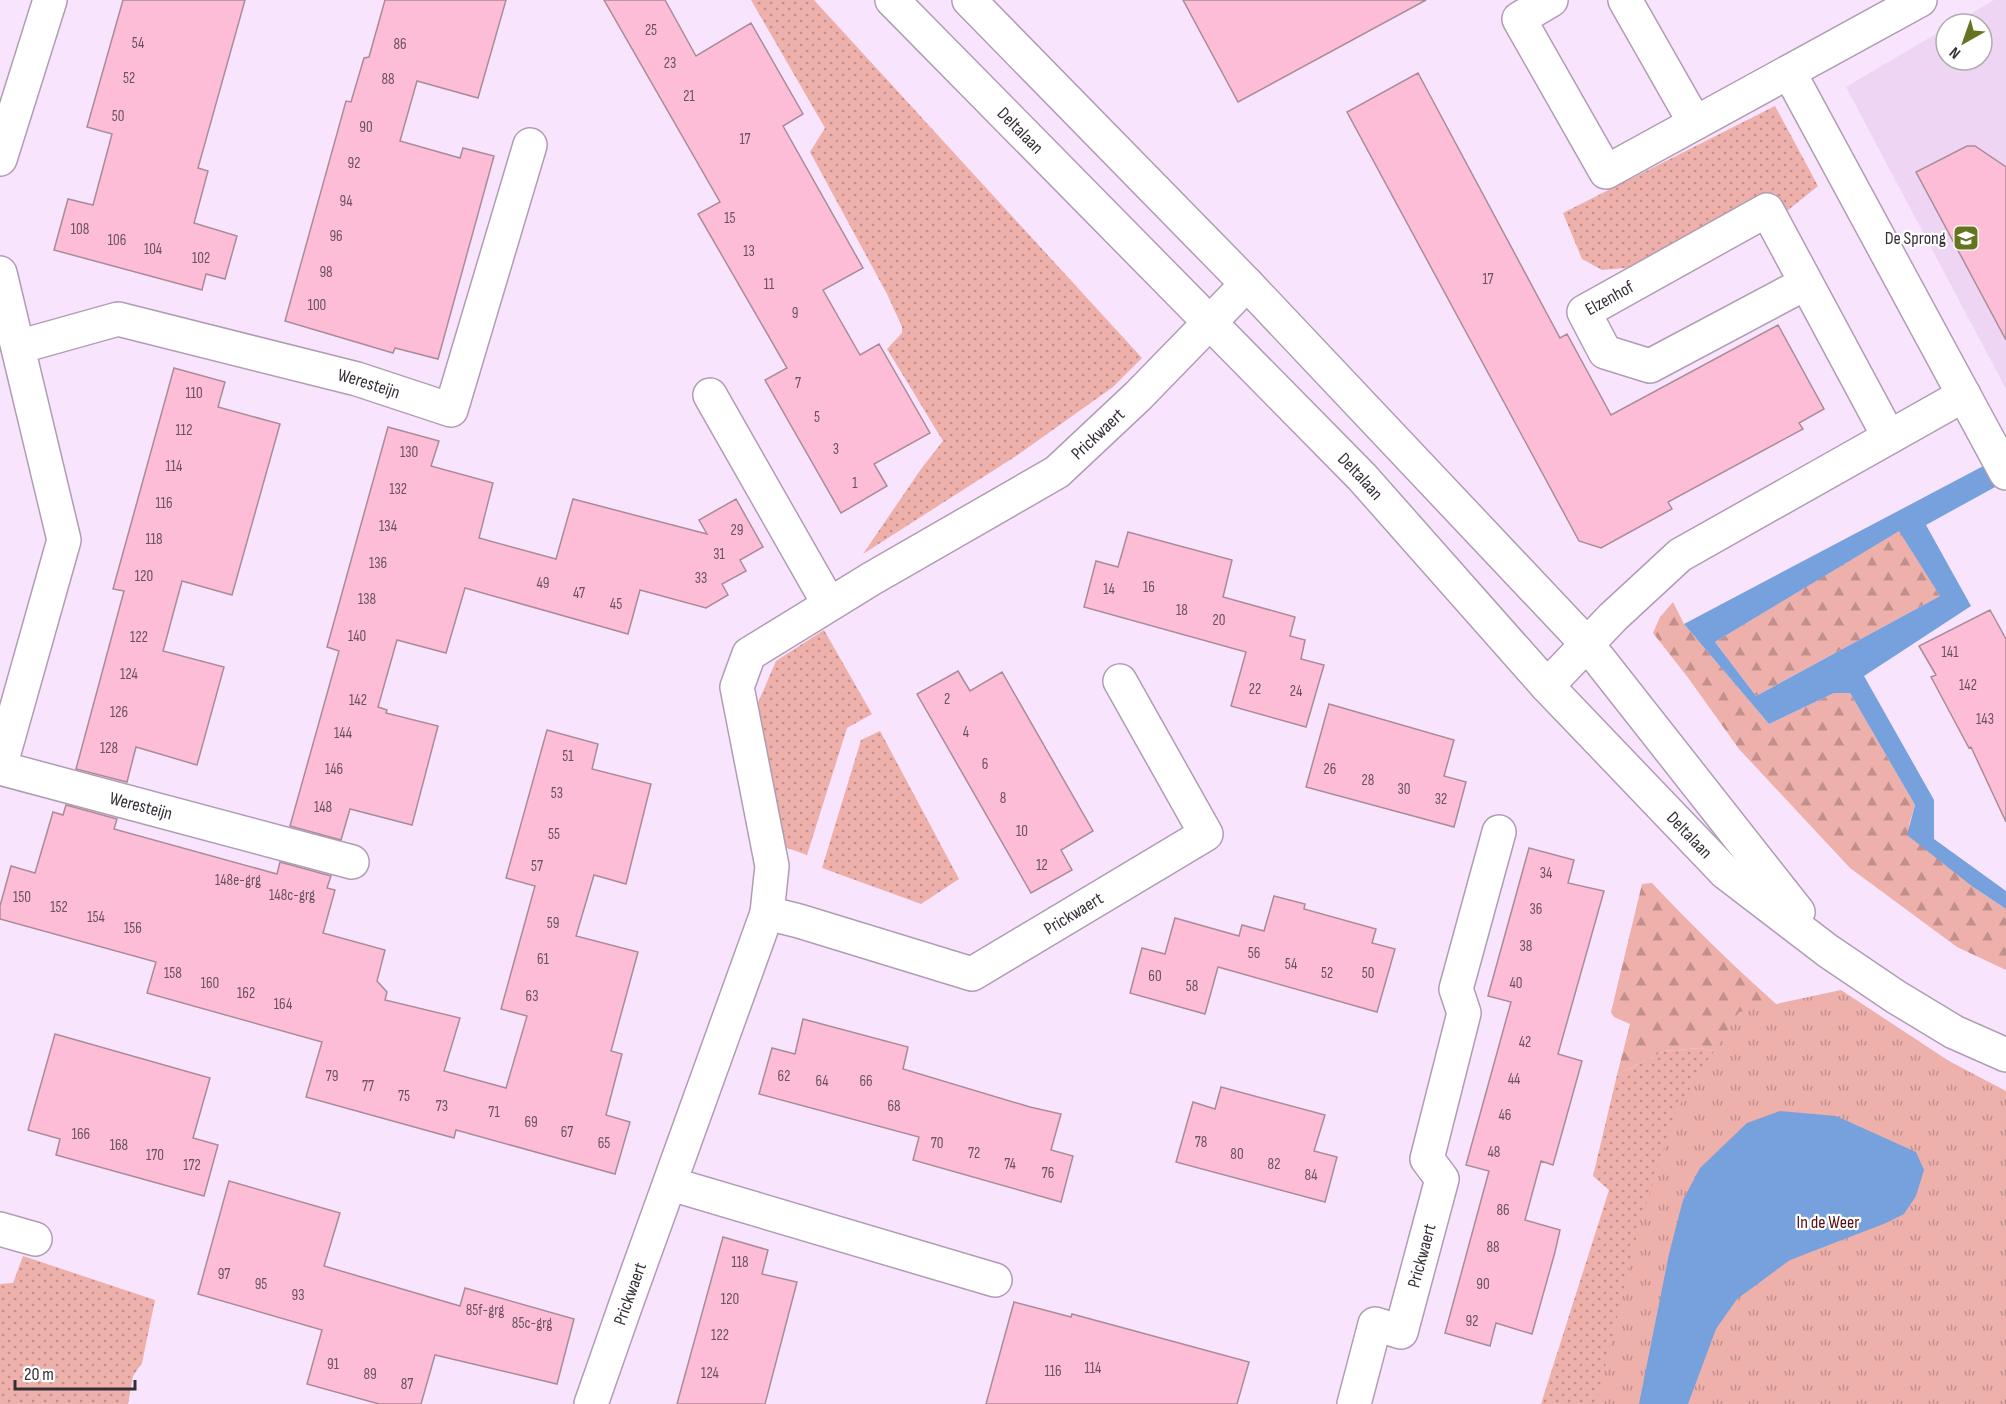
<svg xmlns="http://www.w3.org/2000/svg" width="2006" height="1404" viewBox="0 0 2006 1404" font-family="'Sofia Sans Condensed',sans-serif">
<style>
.built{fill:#eed5f4}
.grass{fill:url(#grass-dots)}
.forest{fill:url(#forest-firs)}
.park{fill:url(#park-tufts)}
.water{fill:#77a1dd;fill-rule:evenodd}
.building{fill:#fdbdd7;stroke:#aa8c98;stroke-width:1.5}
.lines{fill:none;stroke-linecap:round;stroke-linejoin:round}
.minor-casing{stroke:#b09db4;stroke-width:36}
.tertiary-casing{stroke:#b09db4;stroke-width:36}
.minor{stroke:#fff;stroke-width:33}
.tertiary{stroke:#fff;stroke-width:33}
.labels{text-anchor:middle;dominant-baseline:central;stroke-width:4.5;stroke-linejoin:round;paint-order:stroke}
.number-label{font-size:15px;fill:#68525f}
.street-label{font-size:18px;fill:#362e37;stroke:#fff}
.poi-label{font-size:18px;fill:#362e37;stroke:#fff;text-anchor:end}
.park-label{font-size:18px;fill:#550c10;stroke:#fff}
</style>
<defs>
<pattern id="grass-dots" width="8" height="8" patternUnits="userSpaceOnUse" patternTransform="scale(1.5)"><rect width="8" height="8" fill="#eeb0ab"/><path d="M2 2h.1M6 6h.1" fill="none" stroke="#c2908c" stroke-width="1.8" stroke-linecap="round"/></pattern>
<pattern id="forest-firs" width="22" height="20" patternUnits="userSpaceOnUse" patternTransform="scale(1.5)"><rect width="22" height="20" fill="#eeb0ab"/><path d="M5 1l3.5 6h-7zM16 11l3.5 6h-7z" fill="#c2908c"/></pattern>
<pattern id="park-tufts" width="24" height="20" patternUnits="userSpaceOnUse" patternTransform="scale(1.5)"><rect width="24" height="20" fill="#eeb0ab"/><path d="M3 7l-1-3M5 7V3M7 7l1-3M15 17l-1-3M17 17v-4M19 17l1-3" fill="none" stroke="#c2908c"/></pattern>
</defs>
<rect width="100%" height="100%" fill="#f9e4fd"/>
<path class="built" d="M1994,0H2006V389L1846,87L1946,28V60H1982V24H1953Z"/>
<path class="grass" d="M751,0H814L1142,358L1113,387L1019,454L863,554L921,469L943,441L887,349L902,333V327L887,294L810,152L825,128Z
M1775,106L1818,186L1787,211L1775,193L1637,267L1602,270L1582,259L1563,213Z
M824,630L872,714L847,728L807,855L779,845L757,705L776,661Z
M880,731L959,879L921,904L822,868L861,740Z
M1700,1048L1740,1057L1639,1404H1541L1609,1190L1593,1176L1617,1075L1664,1051Z
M23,1256L155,1300L142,1363L133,1376L128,1404H0V1284L13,1283Z"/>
<path class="forest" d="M1899,530L1940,596L1756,696L1715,642Z
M1673,602L1684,624L1769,724L1834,693H1850L1915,805L1909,825L1973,887L2006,909V970L1957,947L1850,868L1739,749L1689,679L1653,633L1660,617Z
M1652,883C1707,942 1766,996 1827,1049L1740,1057L1700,1048L1664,1051L1617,1075L1630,1024L1614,1017L1611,1012L1642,884Z"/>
<path class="park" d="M1841,990L1949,1061L2006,1091V1404H1596L1640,1223L1677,1109L1739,1012Z"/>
<path class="water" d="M2006,454V481L1926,525L1971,606L1864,676L1934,800V839L2006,891V909L1973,887L1907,835L1915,805L1850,693H1834L1769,724L1684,624ZM1899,531L1940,596L1756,696L1715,642Z
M1780,1111L1836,1116L1916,1152L1924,1170L1916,1196L1904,1214L1886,1223L1790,1260L1737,1299L1716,1329L1688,1404H1639L1669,1254L1683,1200L1700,1168L1747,1123Z"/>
<path class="building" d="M123,0H245L198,168L208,171L194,223L237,236L225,279L206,274L202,290L54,250L68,199L93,205L112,134L87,127Z
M385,0H506L478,98L417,81L400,141L460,158L463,148L494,156L438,359L395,348L393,353L285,321L346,101L351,102L364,58L369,57Z
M604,0H665L696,56L751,23L803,114L783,126L863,268L823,290L860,355L879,344L930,433L874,464L887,486L841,513L765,380L787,368L698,214L720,202Z
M1183,0H1426L1238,102Z
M1418,73L1560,338L1567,334L1611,415L1778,325L1824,409L1799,423L1803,429L1668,502L1672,509L1601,548L1579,541L1347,112Z
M1967,146H1975L2006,167V340L1916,172Z
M174,368L225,382L218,407L280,424L232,595L182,581L163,651L224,667L197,765L136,747L127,782L76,769L124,591L113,589Z
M388,427L439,441L431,466L493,483L479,538L556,559L573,499L707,534L699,520L736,499L763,547L740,560L746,571L722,584L728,595L706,608L640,590L628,634L465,588L446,653L397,640L378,707L387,710L386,713L438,726L412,825L350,809L341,840L290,826L339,651L327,647Z
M1128,532L1232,560L1223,597L1295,617L1290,636L1305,640L1301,659L1324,665L1306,727L1231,706L1246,652L1084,607L1096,561L1118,567Z
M1990,610L2006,639V822L1971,747L1969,748L1931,677L1936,675L1919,646Z
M958,671L970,691L1002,672L1093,831L1061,850L1072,870L1031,893L917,694Z
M1329,704L1454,740L1444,776L1466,782L1454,827L1306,787Z
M547,730L598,744L592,769L651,784L626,884L594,875L576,936L638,952L611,1051L622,1054L606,1115L630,1122L615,1174L456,1130L454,1138L306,1097L322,1042L147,993L156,962L0,919V906L11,866L35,873L53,812L63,815L66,805L117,819L114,829L277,874L280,862L331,876L327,888L335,890L323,933L385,950L377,981L387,992L385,1000L460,1018L444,1071L506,1088L527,1016L501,1009L535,886L506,878Z
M1529,848L1574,860L1568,883L1604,891L1558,1054L1582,1061L1553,1165L1541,1161L1525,1220L1560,1230L1555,1252L1532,1334L1496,1323L1490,1346L1445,1333L1489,1171L1466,1165L1511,1002L1488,996Z
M1274,896L1305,904L1304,909L1376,929L1372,943L1395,949L1377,1012L1218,967L1205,1014L1130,993L1142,948L1165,954L1175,918L1239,936L1242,925L1264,931Z
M803,1019L908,1047L903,1069L1030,1107L1061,1114L1051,1150L1073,1156L1061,1202L913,1160L919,1137L759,1094L772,1048L795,1054Z
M55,1034L210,1078L193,1138L218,1145L204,1196L56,1155L60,1139L28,1130Z
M1221,1087L1325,1115L1314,1151L1337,1157L1325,1202L1176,1162L1193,1102L1215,1109Z
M229,1181L340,1213L324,1266L460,1306L465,1288L574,1319L557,1384L435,1355L421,1404H379L307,1384L322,1330L198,1294Z
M723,1237L768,1250L762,1274L797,1282L765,1404H677Z
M1014,1302L1071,1317L1072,1314L1249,1362L1237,1404H986Z"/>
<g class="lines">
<g class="minor-casing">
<g id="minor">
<path d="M1551,0L1519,19L1606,172L1920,0"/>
<path d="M1625,0L1695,123"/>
<path d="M1789,72L2006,473"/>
<path d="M0,159L50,0"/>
<path d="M0,273L64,540L0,767"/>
<path id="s1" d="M1806,283L1650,366L1605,352L1584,312L1767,210L1889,437"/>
<path id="s2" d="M18,347L118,319L357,379L451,410L530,145"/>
<path d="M710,395L829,604"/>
<path d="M1547,686L1613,617L1680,555L1964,395"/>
<path id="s3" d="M0,768L352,862"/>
<path id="s4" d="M767,913L799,921L972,974L1206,834L1120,681"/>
<path d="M671,1184L995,1280"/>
<path d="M0,1229L35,1239"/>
<path id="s5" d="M591,1404L626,1304L767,913L772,866L737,687L749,654L871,579L1057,472L1138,396L1247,284"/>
<path id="s6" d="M1354,1404L1375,1324L1401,1332L1442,1179L1427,1159L1464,1013L1456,989L1499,832"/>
</g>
</g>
<g class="tertiary-casing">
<g id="tertiary">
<path id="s7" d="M892,0L1362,477L1547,686L1726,873L1828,951L1896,997L1954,1032L2006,1055"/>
<path d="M969,0L1247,284L1587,644L1798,912"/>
</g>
</g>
<use href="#minor" class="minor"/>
<use href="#tertiary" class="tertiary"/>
</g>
<defs>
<g id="school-square" transform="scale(1.35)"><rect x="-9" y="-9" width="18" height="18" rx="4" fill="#657421" stroke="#fff"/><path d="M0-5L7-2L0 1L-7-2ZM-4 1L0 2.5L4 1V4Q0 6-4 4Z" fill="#fff"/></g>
</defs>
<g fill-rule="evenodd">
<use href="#school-square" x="1966" y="238"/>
</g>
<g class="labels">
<g class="number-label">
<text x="651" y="30">25</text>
<text x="138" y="43">54</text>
<text x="400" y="44">86</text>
<text x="670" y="63">23</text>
<text x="129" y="78">52</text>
<text x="388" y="79">88</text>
<text x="689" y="96">21</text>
<text x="118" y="116">50</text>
<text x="366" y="127">90</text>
<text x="745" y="139">17</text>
<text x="354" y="163">92</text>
<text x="346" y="201">94</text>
<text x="730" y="218">15</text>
<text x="80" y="229">108</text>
<text x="336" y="236">96</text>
<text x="117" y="240">106</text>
<text x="153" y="249">104</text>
<text x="749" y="251">13</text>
<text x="201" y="258">102</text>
<text x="326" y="272">98</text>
<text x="1488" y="279">17</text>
<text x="769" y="284">11</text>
<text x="317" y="305">100</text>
<text x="795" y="313">9</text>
<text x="798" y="383">7</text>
<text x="194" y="393">110</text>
<text x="817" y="417">5</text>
<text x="184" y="430">112</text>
<text x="836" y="449">3</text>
<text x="409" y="452">130</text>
<text x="174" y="466">114</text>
<text x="855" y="483">1</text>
<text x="398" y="489">132</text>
<text x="164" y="503">116</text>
<text x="388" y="526">134</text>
<text x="737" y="530">29</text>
<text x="154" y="539">118</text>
<text x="719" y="554">31</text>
<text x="378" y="563">136</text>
<text x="144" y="576">120</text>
<text x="701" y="578">33</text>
<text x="543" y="583">49</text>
<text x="1149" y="587">16</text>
<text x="1109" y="589">14</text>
<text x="579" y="593">47</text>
<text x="367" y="599">138</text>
<text x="616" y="604">45</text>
<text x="1182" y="610">18</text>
<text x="1219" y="620">20</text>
<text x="357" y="636">140</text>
<text x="139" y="637">122</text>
<text x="1950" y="652">141</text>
<text x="129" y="674">124</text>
<text x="1968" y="685">142</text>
<text x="1255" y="689">22</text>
<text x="1296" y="691">24</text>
<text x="947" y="699">2</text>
<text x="358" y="700">142</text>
<text x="119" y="712">126</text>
<text x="1985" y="719">143</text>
<text x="966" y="732">4</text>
<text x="343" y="733">144</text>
<text x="109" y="748">128</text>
<text x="568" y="756">51</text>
<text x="985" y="764">6</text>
<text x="334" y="769">146</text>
<text x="1330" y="769">26</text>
<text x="1368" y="780">28</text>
<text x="1404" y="789">30</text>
<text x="557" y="793">53</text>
<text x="1003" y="798">8</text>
<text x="1441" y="799">32</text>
<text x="323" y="807">148</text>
<text x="1022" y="831">10</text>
<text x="554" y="834">55</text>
<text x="1042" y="865">12</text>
<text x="537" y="866">57</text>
<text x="1546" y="873">34</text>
<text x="238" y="880">148e-grg</text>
<text x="292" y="895">148c-grg</text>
<text x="22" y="897">150</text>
<text x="59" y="907">152</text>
<text x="1536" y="909">36</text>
<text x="96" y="917">154</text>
<text x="553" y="923">59</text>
<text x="133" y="928">156</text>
<text x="1526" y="946">38</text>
<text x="1254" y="953">56</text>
<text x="543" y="959">61</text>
<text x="1291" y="964">54</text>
<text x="173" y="973">158</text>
<text x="1327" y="973">52</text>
<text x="1368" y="973">50</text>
<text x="1155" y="976">60</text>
<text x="210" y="983">160</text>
<text x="1516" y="983">40</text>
<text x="1192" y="986">58</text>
<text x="246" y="993">162</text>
<text x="532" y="996">63</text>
<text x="283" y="1004">164</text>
<text x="1525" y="1042">42</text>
<text x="332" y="1076">79</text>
<text x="784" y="1076">62</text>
<text x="1514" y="1079">44</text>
<text x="822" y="1081">64</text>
<text x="866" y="1081">66</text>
<text x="368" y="1086">77</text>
<text x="404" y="1096">75</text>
<text x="442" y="1106">73</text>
<text x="894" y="1106">68</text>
<text x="494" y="1112">71</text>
<text x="1505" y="1115">46</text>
<text x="531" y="1122">69</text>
<text x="567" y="1132">67</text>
<text x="81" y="1134">166</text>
<text x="1201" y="1142">78</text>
<text x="604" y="1143">65</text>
<text x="937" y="1143">70</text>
<text x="119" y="1145">168</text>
<text x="1494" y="1152">48</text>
<text x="974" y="1153">72</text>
<text x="1237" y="1154">80</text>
<text x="155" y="1155">170</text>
<text x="1010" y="1164">74</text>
<text x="1274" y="1164">82</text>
<text x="192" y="1165">172</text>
<text x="1048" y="1173">76</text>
<text x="1311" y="1175">84</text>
<text x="1503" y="1210">86</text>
<text x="1493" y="1247">88</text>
<text x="740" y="1262">118</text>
<text x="224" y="1274">97</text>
<text x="261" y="1284">95</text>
<text x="1483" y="1284">90</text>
<text x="298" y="1295">93</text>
<text x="730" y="1299">120</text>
<text x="485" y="1310">85f-grg</text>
<text x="1472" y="1321">92</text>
<text x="532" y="1323">85c-grg</text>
<text x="720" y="1335">122</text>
<text x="333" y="1364">91</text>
<text x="1093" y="1368">114</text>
<text x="1053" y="1371">116</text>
<text x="710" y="1373">124</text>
<text x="370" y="1374">89</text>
<text x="407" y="1384">87</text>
</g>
<g class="street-label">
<text stroke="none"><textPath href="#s7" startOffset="183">Deltalaan</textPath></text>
<text stroke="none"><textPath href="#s1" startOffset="298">Elzenhof</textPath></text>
<text stroke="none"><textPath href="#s2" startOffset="363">Weresteijn</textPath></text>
<text stroke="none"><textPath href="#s5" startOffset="1200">Prickwaert</textPath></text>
<text stroke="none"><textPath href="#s7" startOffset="668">Deltalaan</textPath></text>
<text stroke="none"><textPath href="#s3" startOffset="146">Weresteijn</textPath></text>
<text stroke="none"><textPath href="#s7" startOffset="1155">Deltalaan</textPath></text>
<text stroke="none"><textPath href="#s4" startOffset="332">Prickwaert</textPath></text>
<text stroke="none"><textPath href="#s6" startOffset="189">Prickwaert</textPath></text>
<text stroke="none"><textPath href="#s5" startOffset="117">Prickwaert</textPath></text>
</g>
<g class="poi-label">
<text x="1946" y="238">De Sprong</text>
</g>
<g class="park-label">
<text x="1828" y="1222">In de Weer</text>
</g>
</g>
<g transform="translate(1964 42) rotate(220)"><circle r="28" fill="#ffffff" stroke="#afabaf" stroke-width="1.5"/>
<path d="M0-4.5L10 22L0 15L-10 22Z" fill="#657421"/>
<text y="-9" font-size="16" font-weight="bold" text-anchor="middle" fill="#362e37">N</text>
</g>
<path d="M15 1380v9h120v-9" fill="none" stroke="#362e37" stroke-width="3"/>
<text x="24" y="1380" font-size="18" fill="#362e37" stroke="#ffffff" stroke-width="4.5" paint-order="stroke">20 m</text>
</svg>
